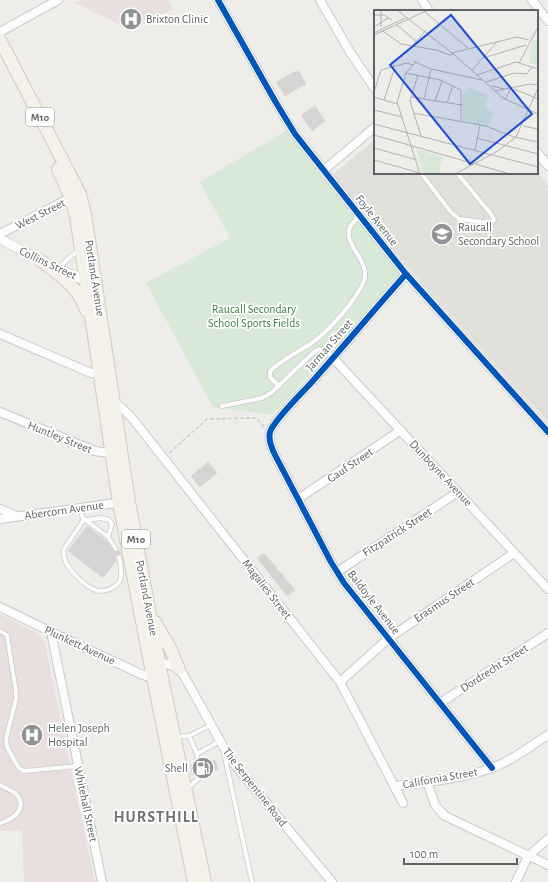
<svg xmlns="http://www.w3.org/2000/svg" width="548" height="882" viewBox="0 0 548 882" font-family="'Alegreya Sans',sans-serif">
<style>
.education{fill:#e1dfda}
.medical{fill:#e9dfde}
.green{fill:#d9e9d7}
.building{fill:#d5d4d3;stroke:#dedcda}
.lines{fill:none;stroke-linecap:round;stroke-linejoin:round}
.service-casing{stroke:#c9c9c9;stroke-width:5.5}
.minor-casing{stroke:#c9c9c9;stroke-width:10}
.tertiary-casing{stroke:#c9c9c9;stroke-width:10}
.primary-casing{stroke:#d5ccba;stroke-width:14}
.path{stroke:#cacfcd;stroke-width:1.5;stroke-dasharray:4 2;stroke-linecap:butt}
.service{stroke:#fcfcfc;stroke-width:4}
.minor{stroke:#fcfcfc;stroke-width:8}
.tertiary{stroke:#fcfcfc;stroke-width:9}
.primary{stroke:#f3f1ea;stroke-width:12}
.cycleway-casing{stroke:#fff;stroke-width:8}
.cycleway{stroke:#0057b8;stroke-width:6}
.labels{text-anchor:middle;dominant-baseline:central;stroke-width:3.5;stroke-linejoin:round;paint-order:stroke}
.shield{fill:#fff;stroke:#8f9295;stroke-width:1}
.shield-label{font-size:11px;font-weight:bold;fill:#5f6367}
.poi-label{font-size:12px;fill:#5f6367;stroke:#fff;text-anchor:start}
.street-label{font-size:12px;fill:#5f6367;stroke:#fff}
.park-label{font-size:12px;fill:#3b833b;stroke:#fff}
.district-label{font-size:16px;font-weight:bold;letter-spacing:1px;fill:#707579;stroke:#fff}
.inset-road{fill:none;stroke:#b1b2b2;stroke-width:1}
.view{fill:#1d4ed8;fill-opacity:0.15;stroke:#1d4ed8;stroke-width:2}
.inset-edge{fill:none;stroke:#5f6367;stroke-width:2}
</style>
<rect width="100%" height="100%" fill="#eeedea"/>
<path class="education" d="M375,140V173H537V171L548,186V422L431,293L334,179V173Z"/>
<path class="medical" d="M80,0H168L173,9L132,30L75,3Z
M0,614L35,632L44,640L95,882H24L22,830L0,831Z"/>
<path class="green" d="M292,127L400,274L273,415L213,407L146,283L230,238L200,182Z"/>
<path class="building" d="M298,70L306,84L285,96L276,82Z
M315,106L325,121L312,131L301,115Z
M208,462L217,473L200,487L191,476Z
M87,526L107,542L114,552L119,551L121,553V554L116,555V561L103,578L68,551Z
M264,553L295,590L287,596L257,558Z
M216,760L218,770L203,773L202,771H199L196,775H192L190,765L195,764L199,766L201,763Z"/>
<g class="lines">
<g class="service-casing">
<path id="service" d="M421,173L450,211L459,219L491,223L494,220L491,214L457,173
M59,268C66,261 71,254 80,251
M279,386L270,377V371C283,359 299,352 313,342C329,331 357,299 364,281C371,261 342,244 350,227C352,223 356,220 360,216
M222,406L262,398L271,393L313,353L318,349L325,350L333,358
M81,508L83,521L64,549C60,564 86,590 100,591C105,591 111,589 115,586C118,584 121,580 121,576C122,570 120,563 119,557
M83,518L108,537L116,549
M87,520L101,518L109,520L112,524L108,537
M0,631L7,635L16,692V699L6,739L7,747L13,758L19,768L24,771L78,766
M189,736L211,725
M177,737L189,736L197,754L198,763
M224,753L252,882
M197,754L220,741
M0,785C5,788 13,791 17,795C28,809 12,820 0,823
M188,788L198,779L200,774"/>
</g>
<g class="minor-casing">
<path id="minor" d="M218,0L275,101L295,134L406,274L548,432
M320,0L350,52L375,89
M422,0L429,11
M532,0L548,21
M0,32L58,0
M537,152L548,166
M324,170L375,127
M0,234L74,196
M406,274C374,310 343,347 311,383C302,393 274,420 270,432C268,440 272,449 275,455L331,562L344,583L492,768
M0,334L91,373H104
M333,358L548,589
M112,401L122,408L132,418L340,682L403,803
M0,412L95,451L115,454
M298,499L401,430
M0,509L17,516
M0,519L124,502
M337,572L458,492
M0,607C39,626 78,645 117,663C128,667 146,679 157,678
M51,632L102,882
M155,664C166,662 176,665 183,674L223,746L235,765L332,882
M340,682L389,638L514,553
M440,703L548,633
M427,781L435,805L445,816L548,865
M395,786C425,783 464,778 492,768C512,761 530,746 548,735
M516,882L528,856L548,839"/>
</g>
<g class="tertiary-casing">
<path id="tertiary" d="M0,239L40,260L90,283"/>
</g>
<g class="primary-casing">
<path id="primary" d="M0,40L80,194L85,214L129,502L162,678L205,882
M58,169L71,198L76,216L119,503L153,678L194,882
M40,260C58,274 79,287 86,310
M155,622L170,648L179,669"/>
</g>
<path class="path" d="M169,453L207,419L256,418L264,427"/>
<use href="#service" class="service"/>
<use href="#minor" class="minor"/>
<use href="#tertiary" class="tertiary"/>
<use href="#primary" class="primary"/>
<g class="cycleway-casing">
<path id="cycleway" d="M218,0L275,101L295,134L406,274L548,432
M406,274C374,310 343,347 311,383C302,393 274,420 270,432C268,440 272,449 275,455L331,562L344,583L492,768"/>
</g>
<use href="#cycleway" class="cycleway"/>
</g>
<defs>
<g id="hospital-disc" transform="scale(1.15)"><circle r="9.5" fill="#919395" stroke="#fff"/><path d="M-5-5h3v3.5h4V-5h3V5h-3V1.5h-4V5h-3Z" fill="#fff"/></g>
<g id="school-disc" transform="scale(1.15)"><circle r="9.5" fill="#919395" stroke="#fff"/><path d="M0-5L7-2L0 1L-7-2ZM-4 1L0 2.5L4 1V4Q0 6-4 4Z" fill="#fff"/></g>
<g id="fuel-disc" transform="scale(1.15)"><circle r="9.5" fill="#919395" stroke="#fff"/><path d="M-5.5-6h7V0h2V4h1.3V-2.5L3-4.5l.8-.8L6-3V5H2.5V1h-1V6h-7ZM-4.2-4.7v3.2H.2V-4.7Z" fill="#fff"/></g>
</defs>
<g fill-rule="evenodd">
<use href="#hospital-disc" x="131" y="19"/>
<use href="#school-disc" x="442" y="234"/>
<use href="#hospital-disc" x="32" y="735"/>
<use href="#fuel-disc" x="203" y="768"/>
</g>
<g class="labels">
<g class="shield">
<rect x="26" y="108" width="28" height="18" rx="3"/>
<rect x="122" y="530" width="28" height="18" rx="3"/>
</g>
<g class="shield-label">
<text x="40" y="117">M10</text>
<text x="136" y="539">M10</text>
</g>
<g class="poi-label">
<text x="146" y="19">Brixton Clinic</text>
<text x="458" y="227">Raucall<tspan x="458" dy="14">Secondary School</tspan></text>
<text x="48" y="728">Helen Joseph<tspan x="48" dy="14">Hospital</tspan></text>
<text x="188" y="768" text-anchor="end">Shell</text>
</g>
<g class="street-label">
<text transform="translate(40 214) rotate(-27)">West Street</text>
<text transform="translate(377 220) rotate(52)">Foyle Avenue</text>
<text transform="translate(48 263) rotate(25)">Collins Street</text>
<text transform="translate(95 278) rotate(81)">Portland Avenue</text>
<text transform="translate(329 345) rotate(-49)">Jarman Street</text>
<text transform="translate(60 437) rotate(22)">Huntley Street</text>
<text transform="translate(350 465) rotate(-34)">Gauf Street</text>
<text transform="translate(441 473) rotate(47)">Dunboyne Avenue</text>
<text transform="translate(64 510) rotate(-8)">Abercorn Avenue</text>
<text transform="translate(397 532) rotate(-33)">Fitzpatrick Street</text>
<text transform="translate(267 589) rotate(52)">Magalies Street</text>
<text transform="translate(147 598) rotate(79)">Portland Avenue</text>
<text transform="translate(444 600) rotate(-34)">Erasmus Street</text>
<text transform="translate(374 602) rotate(52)">Baldoyle Avenue</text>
<text transform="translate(80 645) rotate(25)">Plunkett Avenue</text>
<text transform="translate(494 668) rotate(-33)">Dordrecht Street</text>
<text transform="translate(440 778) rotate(-10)">California Street</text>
<text transform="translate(255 787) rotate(52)">The Serpentine Road</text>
<text transform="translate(86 804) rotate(78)">Whitehall Street</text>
</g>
<g class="park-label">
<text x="254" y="309">Raucall Secondary<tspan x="254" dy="14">School Sports Fields</tspan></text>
</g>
<g class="district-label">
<text x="156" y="817">HURSTHILL</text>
</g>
</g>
<g transform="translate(374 10)">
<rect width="164" height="164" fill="#eeedea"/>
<path d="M158,30H164V56L155,53ZM97,78L115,86L110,98L119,102L113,117L88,110L89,83ZM43,139L69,147L65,161L73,164L48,163Z" fill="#d9e9d7"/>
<path class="inset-road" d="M23,0L78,43L129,88L164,104M51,2L94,38M0,5H10L18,10M23,15L42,31M0,17L14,8M7,17V0M9,21L27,34L62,40L76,45L80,44M0,23L31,8M0,25L54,0M39,35L52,20M78,43L143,27L155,30M109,48L152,35M39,51L57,59L108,70M42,52L32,63L23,92L46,164M145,53L164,17M98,60L123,32M32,63L66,70L87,80V111M44,65L36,91L47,126M103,65L142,52L164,59M112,72L140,63L153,64L157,58M118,76L130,79M140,79L164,89M121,81L156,74L164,75M0,82L7,60L33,53L39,55M0,87L23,94M37,87L88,95M50,89L57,59M10,90L20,60L19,51M131,90L137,78M61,91L68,71M73,93L79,75M0,100L28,107M39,103L112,116L140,127L164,132M0,114L164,157M149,116L164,119M0,125L136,164M103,128L164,144M0,138L43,150M101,140L106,115M0,150L46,163M81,164L124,141L142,127L164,78"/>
<path class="view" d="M77,5L158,104L96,154L16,55Z"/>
<rect width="164" height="164" class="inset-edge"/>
</g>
<path d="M404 858v6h113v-6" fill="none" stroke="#5f6367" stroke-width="2"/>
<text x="410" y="858" font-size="12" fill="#5f6367" stroke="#ffffff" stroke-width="3" paint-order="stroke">100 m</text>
</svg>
